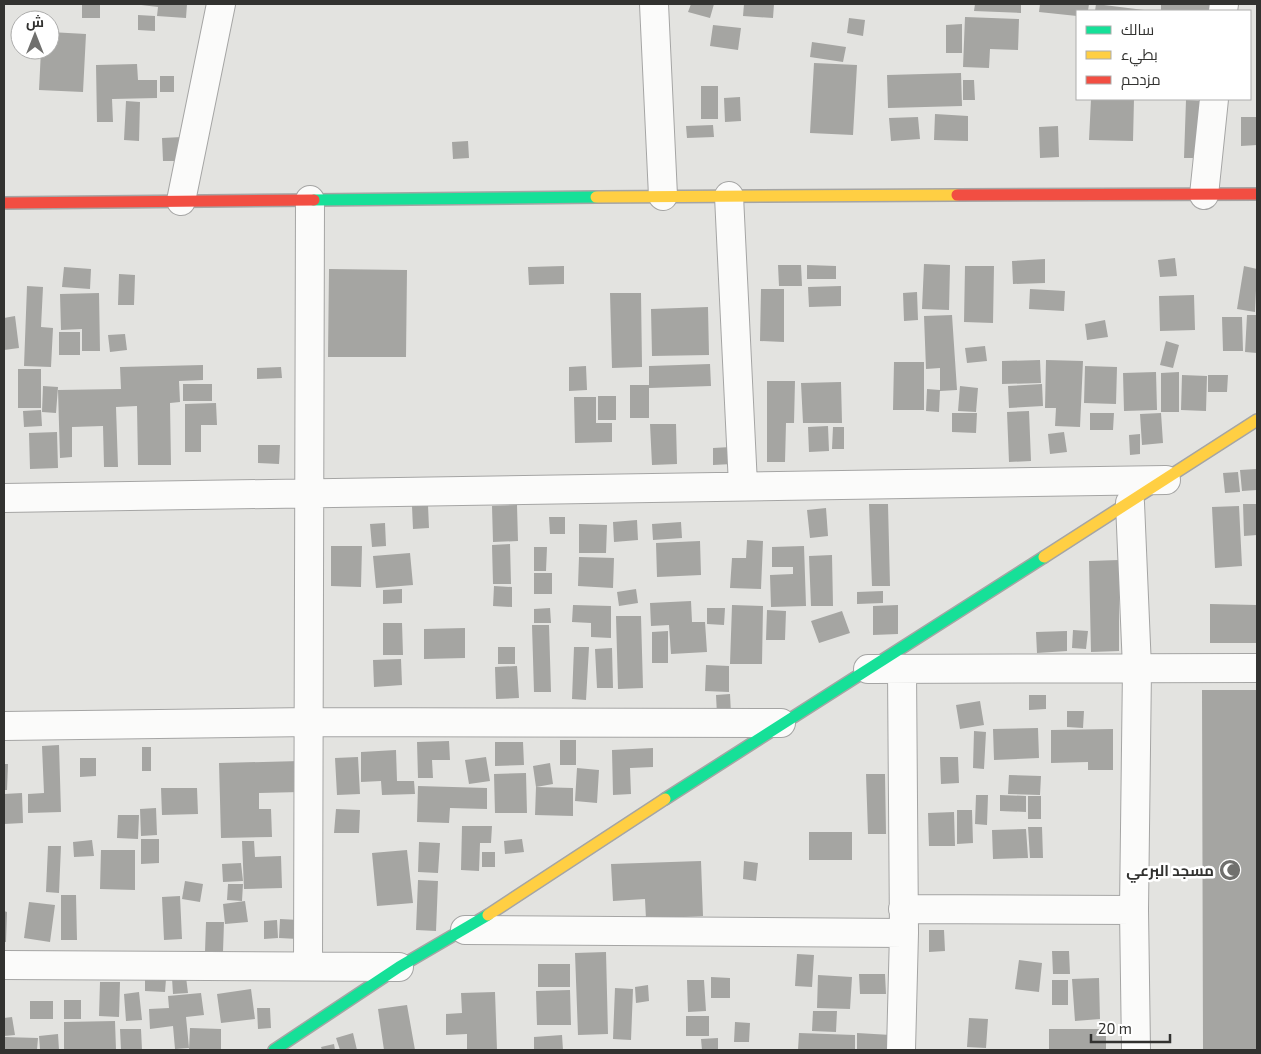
<svg xmlns="http://www.w3.org/2000/svg" width="1261" height="1054" viewBox="0 0 1261 1054" font-family="'Exo 2',Cairo,sans-serif">
<style>
.building{fill:#a5a5a2}
.lines{fill:none;stroke-linecap:round;stroke-linejoin:round}
.street-casing{stroke:#a5a5a4;stroke-width:30}
.fast-casing{stroke:#a5a5a4;stroke-width:14}
.slow-casing{stroke:#a5a5a4;stroke-width:14}
.jam-casing{stroke:#a5a5a4;stroke-width:14}
.street{stroke:#fbfbfa;stroke-width:28}
.fast{stroke:#16e098;stroke-width:11}
.slow{stroke:#ffcf43;stroke-width:11}
.jam{stroke:#f24e42;stroke-width:11}
.labels{text-anchor:middle;dominant-baseline:central;stroke-width:5;stroke-linejoin:round;paint-order:stroke}
.poi-label{font-size:15px;font-weight:bold;fill:#323230;stroke:#fff;text-anchor:end}
</style>
<rect width="100%" height="100%" fill="#e3e3e0"/>
<path class="building" d="M82,4H100V18H82Z
M133,4H187L186,18L157,16L158,7Z
M691,4H714L710,18L688,12Z
M744,4H774L773,18L743,16Z
M975,4H1021V13L974,11Z
M1040,4H1089L1088,11H1077V16L1039,12Z
M1096,4L1144,10V11H1095Z
M1161,4H1215V11H1161Z
M138,15L155,16V31L138,30Z
M965,17L1019,19L1018,50L990,49L989,68L963,67Z
M849,18L865,20L863,36L847,33Z
M962,24V53H946V25Z
M713,25L741,28L738,50L710,46Z
M50,32L86,34L83,92L39,90L41,50H50Z
M812,42L846,47L843,62L810,57Z
M814,63L857,65L853,135L810,133Z
M137,64L138,80H157V98L112,99L113,122H97L96,65Z
M961,73L962,106L888,108L887,75Z
M160,76H174V92H160Z
M963,80H974L975,100H963Z
M701,86H718V119H701Z
M740,97L741,121L725,122L724,98Z
M1091,99H1134L1133,141L1089,140Z
M1186,100L1204,101L1203,158H1184Z
M126,101L140,102L139,141L124,140Z
M935,114L968,116V141L934,140Z
M918,117L920,139L891,141L889,118Z
M1241,117H1257V145L1241,146Z
M713,125L714,137L687,138L686,126Z
M1058,126L1059,157L1040,158L1039,127Z
M182,137V161H163L162,138Z
M468,141L469,158L453,159L452,142Z
M1175,258L1177,276L1160,277L1158,260Z
M1045,259V283L1013,284L1012,261Z
M924,264L950,265L949,310L922,309Z
M778,265H801L802,286H779Z
M807,265L836,266V279H807Z
M564,266V284L529,285L528,267Z
M965,266H994L993,323L964,322Z
M1244,266L1257,269L1255,312L1237,309Z
M64,267L91,269L90,289L62,287Z
M329,269L407,270L406,357H328Z
M119,274L135,275L134,305H118Z
M27,286L43,287L41,327L53,328L51,367L24,366Z
M841,286V306L809,307L808,287Z
M761,289H784V342L760,341Z
M1030,289L1065,291L1064,311L1029,309Z
M917,292L918,320L904,321L903,293Z
M99,293L100,351H82V329L61,330L60,294Z
M610,293H641L642,367L612,368Z
M1194,295L1195,330L1160,331L1159,296Z
M708,307L709,355L652,356L651,309Z
M952,315L957,390L940,391V368L926,369L924,316Z
M1247,315H1257V353L1245,352Z
M15,316L19,348L4,350V318Z
M1222,317H1242L1243,351H1223Z
M1105,320L1108,337L1087,340L1085,324Z
M59,332H80V355H59Z
M125,334L127,350L110,352L108,335Z
M1166,341L1179,345L1173,368L1160,365Z
M985,346L987,361L967,363L965,348Z
M1040,360L1041,383L1002,384V361Z
M1046,360L1083,361L1080,427L1055,426L1056,408H1045Z
M894,362H924V410H893Z
M710,364L711,386L649,388V366Z
M203,365V380L179,381L180,402L170,403L171,465H138L137,406L116,407L118,467H104L103,426L72,427V457L60,458L58,390L121,389L120,367Z
M586,366L587,390L569,391V367Z
M1085,366L1117,367L1116,404L1084,403Z
M281,367L282,378L257,379V368Z
M18,369H41V408H18Z
M1156,372L1157,410L1124,411L1123,373Z
M1179,372V412H1161V373Z
M1182,375L1207,376L1206,411L1181,410Z
M1208,375H1228L1227,392H1208Z
M767,381H795L794,423H786L785,462H767Z
M841,382L842,423H803L801,383Z
M183,384H212V401H183Z
M1042,384L1043,406L1009,408L1008,386Z
M630,385H649V418H630Z
M43,386L58,387L56,413L42,412Z
M960,386L978,388L976,412L958,411Z
M927,389L940,390L939,412L926,411Z
M598,396H616V420H598Z
M574,397H596V423H612V442L575,443Z
M216,403L217,425H201V452H185V404Z
M41,410L42,426L24,427L23,411Z
M1029,411L1031,461L1009,462L1007,412Z
M952,413H977L976,433L952,432Z
M1090,413H1114L1113,430H1090Z
M1161,413L1163,443L1142,445L1140,414Z
M650,424H676L677,464L652,465Z
M828,426L829,451L809,452L808,427Z
M833,427H844V449H832Z
M57,432L58,468L30,469L29,433Z
M1064,432L1067,452L1050,454L1048,434Z
M1140,434V454L1130,455L1129,435Z
M258,445H280L279,464L258,463Z
M731,447L732,464L713,465V448Z
M1257,469V490L1242,491L1240,470Z
M1238,472L1240,492L1225,493L1223,473Z
M869,504H888L890,586H872Z
M1243,504H1257V535L1244,536Z
M428,505L429,528L413,529L412,506Z
M517,505L518,541L493,542L492,506Z
M1239,506L1242,566L1215,568L1212,507Z
M826,508L828,536L810,538L807,510Z
M549,517H565V534H550Z
M637,520L638,540L614,542L613,522Z
M681,522L682,538L653,540L652,524Z
M385,523L386,546L372,547L370,524Z
M579,524L607,525L606,553H579Z
M747,540L763,541L761,589L730,588L732,558H746Z
M700,541L701,575L657,577L656,543Z
M510,544L511,584H493L492,545Z
M331,546H362L361,587L331,586Z
M804,546L806,606L771,607L770,575L793,574V567H772V547Z
M534,547H547L546,571H534Z
M410,553L413,585L376,588L373,556Z
M832,555L833,606H811L809,556Z
M579,557L614,558L613,588L578,586Z
M1119,560V651L1091,652L1089,561Z
M534,573H552V594H534Z
M494,586L512,587V607L493,606Z
M402,589V603L383,604V590Z
M636,589L638,603L619,606L617,592Z
M883,591V603L857,604V592Z
M691,601L692,622H705L707,652L671,654L669,625L651,626L650,603Z
M1210,604L1257,605V643H1210Z
M573,605L611,606V638L591,637V623L572,622Z
M732,605L763,606L762,664H730Z
M898,605V634L873,635V606Z
M550,608L551,623H534V609Z
M707,608H725L724,625L707,624Z
M767,610L786,611L785,640H766Z
M842,611L850,633L819,643L811,621Z
M616,616H641L643,688L618,689Z
M383,623H402L403,655H383Z
M532,625H549L551,692H534Z
M465,628V658L424,659V629Z
M1073,630L1088,631L1086,649L1072,648Z
M668,631V663H652V632Z
M1067,631V651L1037,653L1036,632Z
M498,647H515V664H498Z
M574,647H589L586,700L572,699Z
M612,648L613,688H597L595,649Z
M401,659L402,685L374,687L373,660Z
M706,665L729,666V692L705,691Z
M517,666L519,698L496,699L495,667Z
M1202,690H1257V1050H1203Z
M730,694L731,714L717,715L716,695Z
M1029,695H1046V709L1029,710Z
M980,701L984,725L960,729L956,705Z
M1067,711H1084L1083,728L1067,727Z
M1038,728L1039,758L994,760L993,729Z
M1113,729V770H1088V762L1051,763V730Z
M974,731L986,732L984,769L973,768Z
M560,740H576V765H560Z
M449,741L450,760H432L433,778H418L417,742Z
M495,742H523L524,765L495,766Z
M59,745L61,812L28,813V794L44,793L42,746Z
M142,747H151V771H142Z
M653,748V767L630,768L631,794L613,795L612,750Z
M396,750L397,781H414L415,794L382,795L381,781L361,782V752Z
M358,757L360,794L337,795L335,758Z
M486,757L490,781L469,784L465,760Z
M940,757H958L959,783L941,784Z
M80,758H96V776L80,777Z
M300,761V792L259,793V809H271L272,837L221,838L219,763Z
M550,763L553,784L536,787L573,788V816L535,815L536,787L533,766Z
M4,764H8L7,790H4Z
M577,768L599,770L597,803L575,801Z
M526,773L527,813H495L494,774Z
M866,774H885L886,834H868Z
M1009,775L1041,776L1040,795L1008,794Z
M418,786L487,788V809L450,808L449,823L417,822Z
M161,788H197L198,814L162,815Z
M22,793L23,823L4,824V794Z
M976,795H988L987,825L975,824Z
M1000,795L1026,796V812L1000,811Z
M1028,796H1041V819H1028Z
M156,808L157,835L141,836L140,809Z
M336,809L360,810L359,833H334Z
M957,810H972L973,843L957,844Z
M954,812L955,846H929L928,813Z
M118,815H139L138,839L117,838Z
M462,826H492L491,843H480L479,871L461,870Z
M1028,827H1042L1043,858H1030Z
M1026,829L1028,858L993,859L992,830Z
M809,832H852V860H809Z
M141,839H159V863L141,864Z
M522,839L524,852L505,854L504,841Z
M92,840L94,856L74,857L73,842Z
M242,841H254L255,857L281,856L282,888L244,889Z
M419,842L440,843L438,873L418,872Z
M48,846H61L59,893L46,892Z
M101,850H135V890L100,889Z
M407,850L413,903L377,906L372,853Z
M482,852H495V867H482Z
M701,861L703,916L646,919L645,899L613,901L611,864Z
M744,861L758,863L756,881L743,879Z
M241,863L243,881L223,882L222,864Z
M418,880L438,881L436,931L416,930Z
M185,881L203,884L200,902L182,899Z
M228,884H243L242,901L227,900Z
M61,895H76L77,940H61Z
M180,896L182,939L164,940L162,897Z
M245,901L248,922L225,924L223,904Z
M29,902L55,905L50,942L24,938Z
M4,911L7,912L6,942H4Z
M280,919L299,920L298,939L279,938Z
M277,920L278,938L264,939V921Z
M206,922H224L223,952H205Z
M929,930H944L945,951L929,952Z
M1052,951H1069L1070,974H1053Z
M606,952L608,1034L578,1035L575,953Z
M797,954L814,955L812,987L795,986Z
M1019,960L1042,963L1039,992L1015,989Z
M538,964H570V987H538Z
M859,974H885L886,994H860Z
M818,975L852,977L850,1009L817,1008Z
M186,977L188,993L173,994L172,978Z
M711,977L730,978V998H711Z
M1099,978L1100,1019L1075,1021L1072,979Z
M145,979H166L165,992L145,991Z
M687,980H704L706,1011L688,1012Z
M1052,980H1068V1005H1052Z
M100,982H120L119,1017L99,1016Z
M648,985L649,1001L636,1003L635,987Z
M615,988L633,989L631,1040L613,1039Z
M251,989L255,1019L221,1023L217,994Z
M570,990L571,1025H537L536,991Z
M139,992L142,1020L126,1021L124,994Z
M495,992L497,1050H467V1034L446,1035V1014L462,1013L461,993Z
M201,993L204,1015L186,1017L189,1048L175,1049L173,1026L150,1029L149,1009L169,1008L168,996Z
M64,1000H81V1019H64Z
M30,1001H53V1019H30Z
M407,1005L415,1050H384L378,1009Z
M257,1008H270L271,1028L258,1029Z
M813,1011H837L836,1032L812,1031Z
M686,1016H709V1036H686Z
M12,1017L15,1035L4,1036V1018Z
M969,1018L988,1019L986,1048L967,1047Z
M115,1021L116,1050H64V1022Z
M735,1022L750,1023L749,1042H734Z
M190,1028L221,1029V1050H189Z
M120,1029H141L142,1050H121Z
M1049,1029H1106V1050H1049Z
M353,1033L357,1050H340L336,1038Z
M799,1033L855,1035V1050H798Z
M857,1033L891,1035L890,1050H857Z
M58,1034L59,1050H40L39,1036Z
M562,1035L563,1050H534V1037Z
M4,1037L38,1038L37,1050H4Z
M718,1038V1050H702L701,1039Z
M334,1044L335,1050H322L321,1047Z"/>
<g class="lines">
<g class="street-casing">
<path id="street" d="M654,4L663,196
M1223,11L1224,4
M1204,195L1214,99
M729,196L743,485
M181,201L221,4
M4,498C391,494 778,483 1166,480
M1130,503L1137,668L1134,910L1136,1050
M868,669L1257,668
M4,726L310,722L781,723
M903,909L1134,910
M465,930L904,933
M4,965L399,967
M308,966L310,200
M901,1050L904,933L902,670"/>
</g>
<g class="fast-casing">
<path id="fast" d="M314,200L596,197
M665,799L1044,557
M274,1050L399,967L488,915"/>
</g>
<g class="slow-casing">
<path id="slow" d="M596,197L957,195
M1044,557L1257,420
M488,915L665,799"/>
</g>
<g class="jam-casing">
<path id="jam" d="M957,195L1257,194
M4,203L314,200"/>
</g>
<use href="#street" class="street"/>
<use href="#fast" class="fast"/>
<use href="#slow" class="slow"/>
<use href="#jam" class="jam"/>
</g>
<defs>
<g id="mosque-disc" transform="scale(1.125)"><circle r="9.5" fill="#70706e" stroke="#fff"/><path d="M3.5-4.9A6 6 0 1 0 3.5 4.9A5 5 0 1 1 3.5-4.9Z" fill="#fff"/></g>
</defs>
<g fill-rule="evenodd">
<use href="#mosque-disc" x="1230" y="870"/>
</g>
<g class="labels">
<g class="poi-label">
<text x="1214" y="870">مسجد البرعي</text>
</g>
</g>
<rect width="1261" height="1054" fill="none" stroke="#323230" stroke-width="10"/>
<rect x="1076" y="10" width="175" height="90" fill="#ffffff" stroke="#adadac"/>
<rect x="1086" y="26" width="25" height="8" fill="#16e098" stroke="#adadac"/>
<text x="1121" y="35" font-size="15" fill="#323230">سالك</text>
<rect x="1086" y="51" width="25" height="8" fill="#ffcf43" stroke="#adadac"/>
<text x="1121" y="60" font-size="15" fill="#323230">بطيء</text>
<rect x="1086" y="76" width="25" height="8" fill="#f24e42" stroke="#adadac"/>
<text x="1121" y="85" font-size="15" fill="#323230">مزدحم</text>
<g transform="translate(35 35)"><circle r="24" fill="#ffffff" stroke="#adadac"/>
<path d="M0-4L9 19L0 12L-9 19Z" fill="#70706e"/>
<text y="-8" font-size="14" font-weight="bold" text-anchor="middle" fill="#323230">ش</text>
</g>
<path d="M1091 1034v8h79v-8" fill="none" stroke="#323230" stroke-width="2.5"/>
<text x="1098" y="1034" font-size="15" fill="#323230" stroke="#ffffff" stroke-width="4" paint-order="stroke">20 m</text>
</svg>
